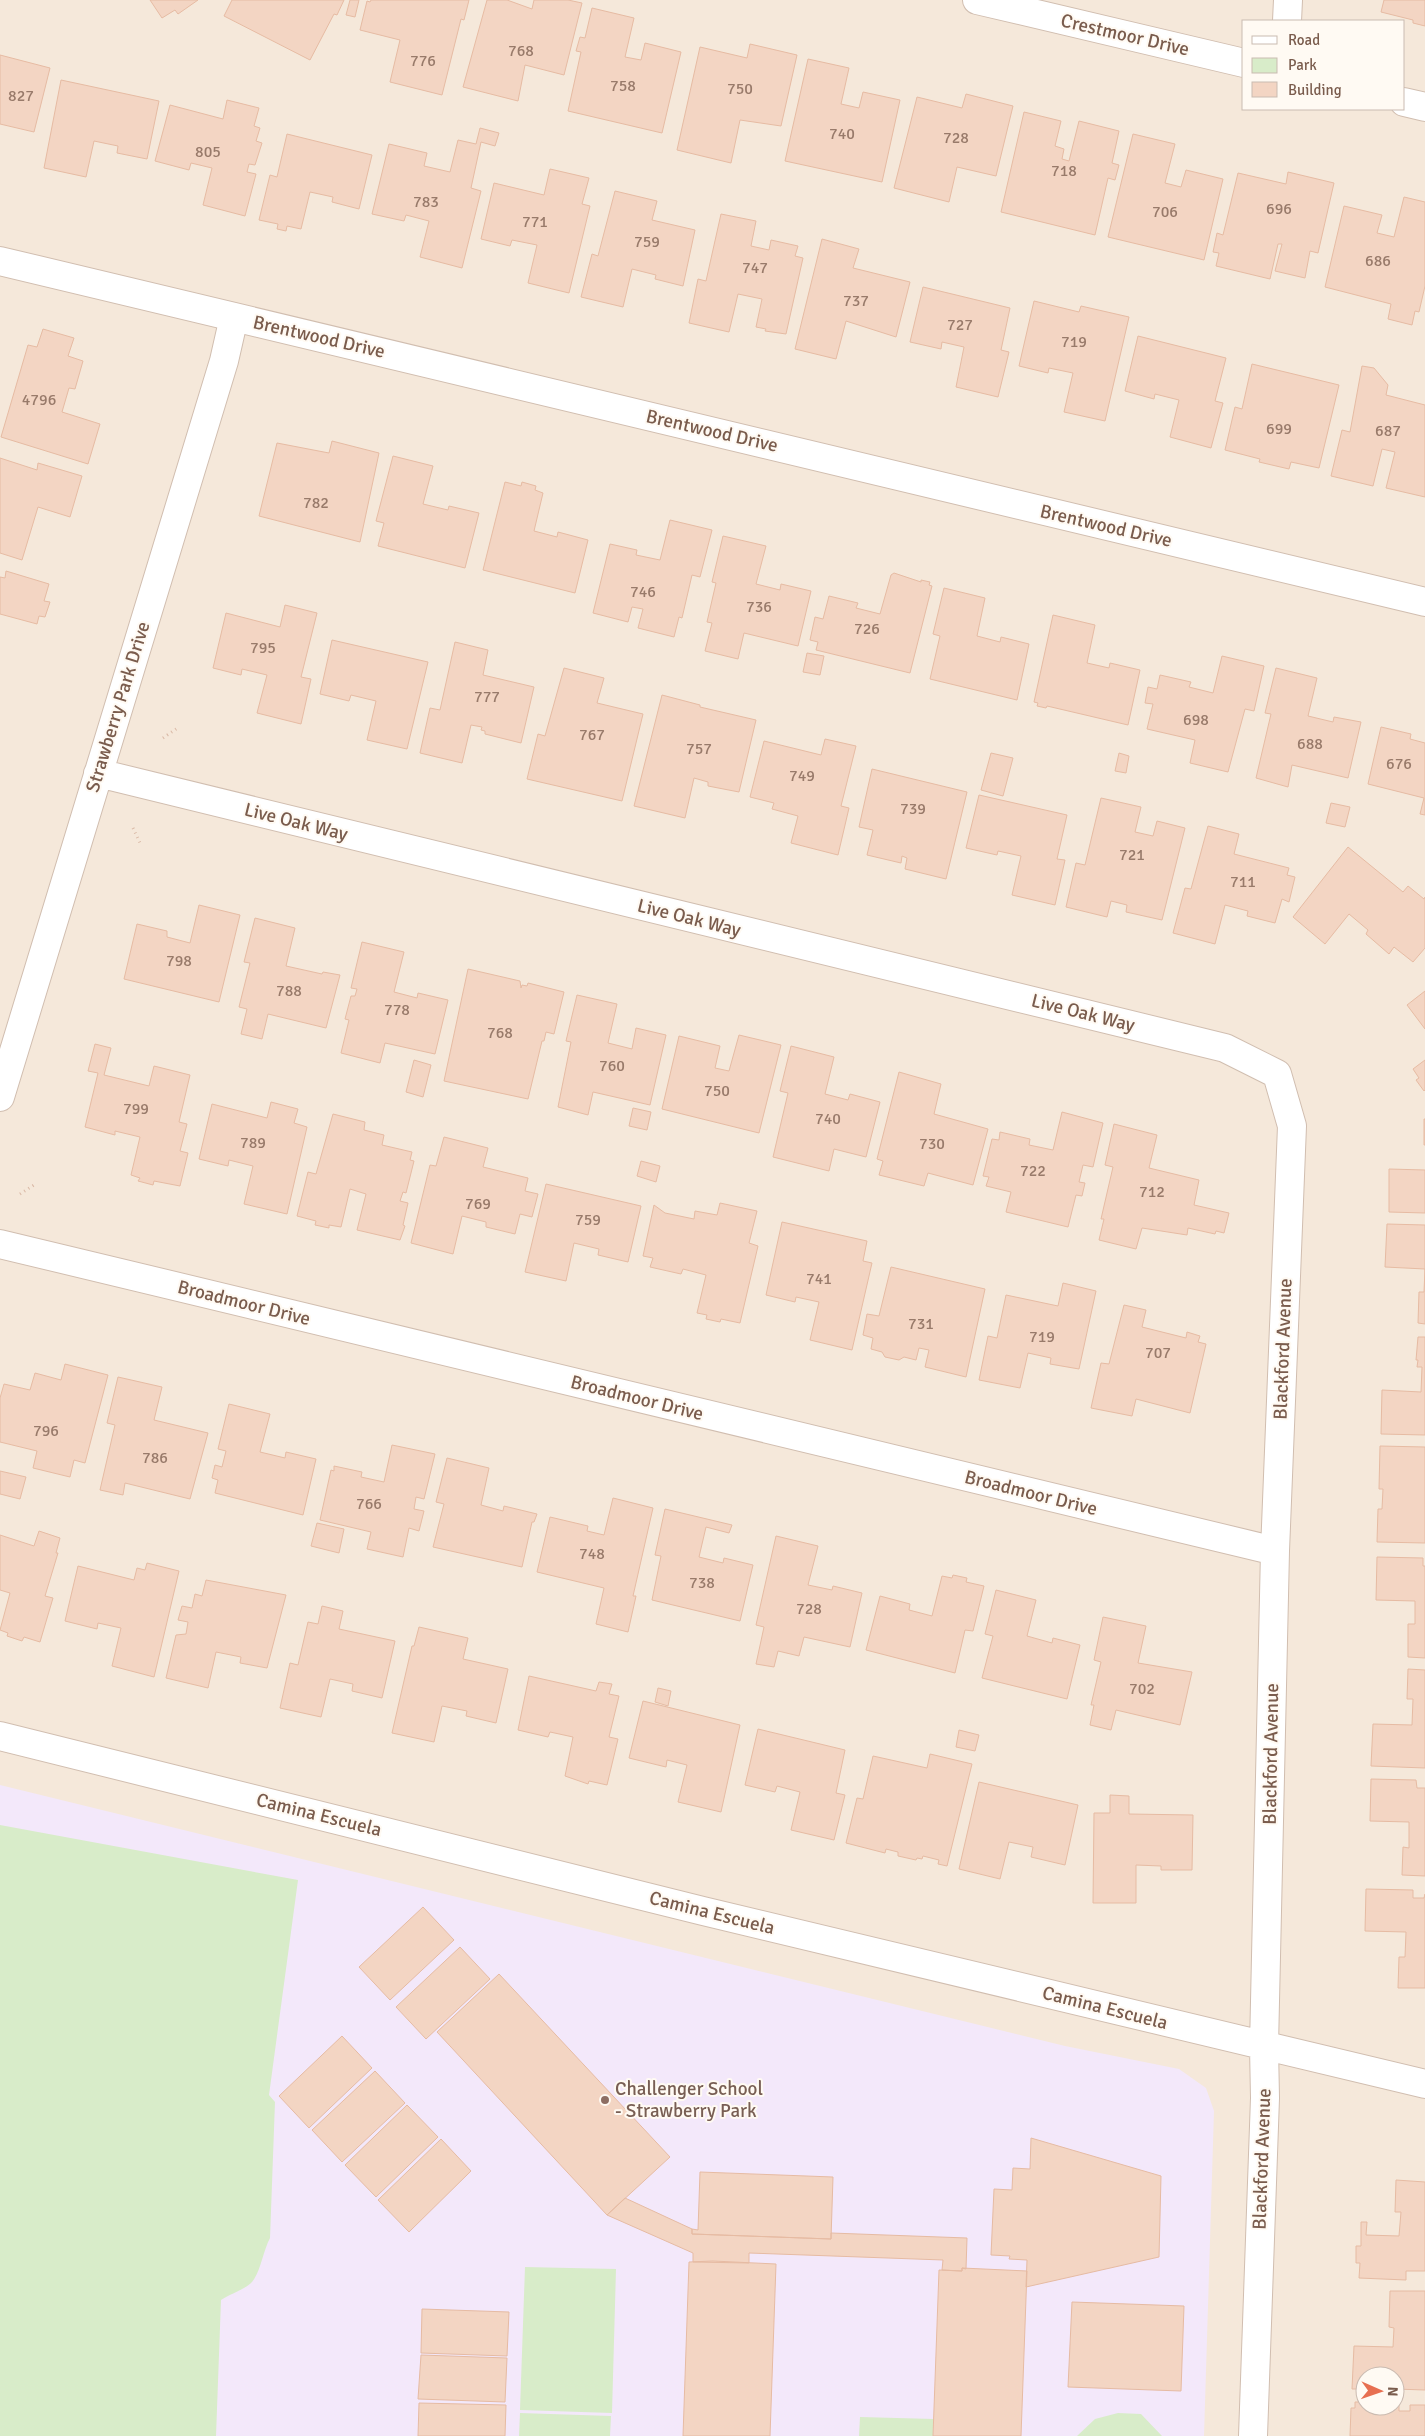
<svg xmlns="http://www.w3.org/2000/svg" width="1425" height="2436" viewBox="0 0 1425 2436" font-family="Signika,sans-serif">
<style>
.residential{fill:#f5e8da;fill-rule:evenodd}
.education{fill:#f3e8fa}
.green{fill:#d8ecc9}
.building{fill:#f3d5c3;stroke:#e6bba3}
.lines{fill:none;stroke-linecap:round;stroke-linejoin:round}
.street-casing{stroke:#d1beb0;stroke-width:30}
.path{stroke:#d9b8a5;stroke-width:3;stroke-dasharray:1 4;stroke-linecap:butt}
.street{stroke:#fff;stroke-width:28}
.education-dot{fill:#8d6e63;stroke:#fffaf3;stroke-width:2}
.labels{text-anchor:middle;dominant-baseline:central;stroke-width:4;stroke-linejoin:round;paint-order:stroke}
.number-label{font-size:16px;fill:#987a6a}
.street-label{font-size:19px;fill:#7a5c4d;stroke:#fffaf3}
.education-label{font-size:19px;fill:#785e54;stroke:#fffaf3;text-anchor:start}
</style>
<rect width="100%" height="100%" fill="#fdf6ec"/>
<path class="residential" d="M0,0H1425V2436H0ZM1244,21H1404V109H1244ZM1365,2376H1395V2406H1365Z"/>
<path class="education" d="M0,1785L1065,2046L1179,2069L1206,2088L1214,2111L1204,2436H0Z"/>
<path class="green" d="M0,1825L298,1880L269,2095L275,2102L270,2238C263,2251 261,2271 252,2282C244,2290 230,2294 221,2300L216,2436H0Z
M525,2267L616,2269L612,2413L520,2410Z
M520,2413L611,2416L610,2436H519Z
M1118,2413L1141,2414L1162,2436H1077L1095,2419Z
M860,2417L934,2419L933,2436H859Z"/>
<path class="building" d="M150,0H198L178,14L175,10L162,18Z
M232,0H344L337,15L334,14L310,60L224,16Z
M350,0H359L355,17L346,15Z
M371,0H469L464,20L461,19L442,95L390,82L400,40L360,30L367,1L370,2Z
M487,0H507L532,9L534,0H568L582,3L564,75L525,65L518,101L463,87Z
M1384,0H1425V26L1413,23V20L1381,12Z
M592,8L634,18L625,57L641,60L645,43L681,52L662,133L568,111L581,52L576,51L580,37L585,38Z
M750,44L797,55L781,126L740,120L731,163L677,150L700,47L747,58Z
M0,55L50,68L34,132L0,124Z
M808,59L849,68L841,104L859,108L863,92L900,100L882,182L785,161Z
M61,80L159,101L147,159L117,153L118,146L94,141L86,177L44,168Z
M966,94L1013,106L996,176L957,167L949,202L894,188L917,97L962,108Z
M227,100L259,108L254,126L260,128L256,141L262,143L255,165L249,164L247,172L256,174L245,216L203,205L212,168L191,163L189,170L155,161L170,105L223,119Z
M1024,112L1061,121L1055,146L1064,149L1062,159L1069,161L1079,121L1119,131L1112,163L1119,165L1115,180L1108,178L1095,235L1001,212Z
M480,128L499,133L495,146L481,142L471,188L481,191L462,268L420,257L429,221L406,215L404,221L372,214L389,144L427,153L424,166L450,172L458,140L476,144Z
M287,134L372,155L359,209L332,202L333,197L310,192L301,229L287,226L286,231L277,229L278,224L259,220L270,175L277,177Z
M1133,134L1175,144L1165,183L1181,187L1186,170L1223,179L1204,260L1108,237Z
M550,169L589,178L582,204L590,206L569,293L528,283L537,245L512,240L510,246L481,239L494,183L544,195Z
M1288,172L1334,183L1318,253L1310,251L1305,278L1275,271L1282,244H1278L1270,279L1216,266L1219,253L1213,252L1217,233L1223,235L1238,173L1286,184Z
M615,191L657,201L652,220L695,230L683,286L655,279L656,275L632,269L623,307L581,297L592,254L598,256Z
M1404,197L1425,202V286L1419,312L1415,311L1412,325L1388,319L1391,304L1325,287L1344,206L1382,215L1377,233L1394,237Z
M721,214L756,221L751,246L769,250L771,240L798,246L795,256L803,258L786,334L765,331L766,329L756,327L762,299L738,294L729,332L689,323L698,279L706,281Z
M822,239L859,249L853,268L910,282L896,337L846,321L836,359L795,349Z
M923,287L1010,308L1001,350L1009,352L998,397L956,387L964,347L942,342L941,349L910,342Z
M1034,301L1079,312L1081,306L1129,317L1105,421L1064,412L1073,373L1049,368L1048,373L1019,366Z
M43,329L74,338L68,356L83,361L75,389L69,388L62,412L100,424L88,464L1,437L28,345L37,347Z
M1138,336L1226,358L1215,401L1223,403L1211,448L1170,437L1179,400L1155,394L1154,399L1125,391Z
M1252,364L1339,385L1319,468L1291,462L1289,469L1259,462L1260,459L1225,450L1235,407L1242,409Z
M1362,366L1374,368L1388,385L1386,395L1425,405V497L1386,488L1395,452L1382,449L1373,486L1331,476L1342,430L1350,432Z
M332,441L379,453L360,542L259,516L277,443L329,453Z
M393,456L433,466L423,504L448,510L449,506L479,513L465,568L378,546L384,523L376,521Z
M0,458L37,470L38,463L82,476L70,517L38,507L22,560L0,553Z
M505,482L521,486L522,482L536,486L535,490L543,493L534,531L557,537L558,532L588,540L575,593L483,570Z
M670,520L712,530L700,577L692,575L682,618L679,617L674,637L638,628L643,609L632,607L628,622L593,613L610,544L637,550L636,555L660,560Z
M723,536L766,546L756,584L780,590L781,584L811,591L798,646L744,633L738,659L705,651L712,623L707,622L716,583L712,582Z
M6,571L49,584L44,601L50,602L45,617L39,616L37,624L0,614V577L5,578Z
M894,573L921,582V580L930,582L929,585L932,586L910,673L816,650L818,642L810,640L815,617L823,619L829,596L858,603L856,608L880,614L891,575Z
M944,588L985,598L977,636L1000,642L1001,637L1029,644L1017,700L930,679L940,636L933,634Z
M285,605L317,613L301,677L311,679L301,724L257,713L267,675L242,669L241,675L213,668L226,613L280,627Z
M1053,615L1095,625L1087,663L1109,668L1110,663L1140,670L1128,725L1047,706L1046,708L1037,706L1038,703L1034,702Z
M332,640L428,662L407,749L367,740L376,701L351,695L349,701L320,694Z
M455,642L488,650L483,675L534,687L521,743L485,734V731L481,730L482,727L471,725L462,763L420,753L430,708L440,710Z
M807,653L824,656L820,675L803,672Z
M1222,656L1264,666L1254,711L1245,709L1228,772L1190,763L1195,740L1147,729L1153,704L1145,703L1148,687L1157,689L1160,675L1191,682L1189,687L1213,693Z
M564,668L604,678L597,703L643,714L622,801L527,779L538,734L545,736Z
M1276,668L1317,678L1308,716L1333,722L1334,717L1361,722L1348,778L1292,765L1288,787L1256,778L1271,714L1265,713Z
M662,695L700,705V707L756,720L739,792L708,786V782L694,778L685,818L634,806Z
M1381,727L1411,734L1410,739L1425,743V815L1420,814L1424,798L1368,784Z
M825,739L856,746L841,806L849,808L838,855L791,843L798,816L772,809L774,803L750,797L764,741L821,755Z
M991,753L1013,758L1003,796L981,790Z
M1119,753L1129,756L1126,773L1115,771Z
M872,769L967,792L946,879L905,869L907,858L902,856L901,863L867,855L873,830L859,827Z
M979,795L1067,815L1057,859L1065,860L1055,905L1012,895L1021,856L998,851L997,855L966,848Z
M1101,798L1141,807L1135,832L1153,836L1157,821L1185,828L1162,920L1126,912L1127,905L1111,901L1107,917L1066,907L1076,863L1085,865Z
M1331,803L1350,807L1345,827L1326,823Z
M1208,826L1239,834L1234,854L1289,868L1287,875L1295,877L1289,902L1282,899L1275,923L1247,916L1248,911L1225,905L1215,944L1173,933L1185,888L1191,889Z
M1348,847L1403,892L1408,886L1424,899L1425,897V948L1413,962L1394,947L1389,954L1366,934L1368,930L1349,914L1325,944L1293,917Z
M199,905L240,915L219,1002L124,979L137,924L167,931V937L190,943Z
M255,918L295,928L286,966L322,974L323,972L340,975L326,1028L268,1014L262,1039L241,1034L247,1009L239,1007L250,963L244,962Z
M362,942L404,952L394,992L417,998L418,993L448,1000L435,1054L385,1043L380,1063L341,1053L349,1020L345,1019L351,996H355L357,989L351,988Z
M468,969L520,981L521,988L522,985L527,986L528,983L564,992L554,1034L546,1032L544,1041H542L528,1099L444,1081Z
M1425,991V1029L1407,1005Z
M577,995L617,1004L608,1043L632,1049L636,1028L666,1035L650,1105L593,1092L588,1115L558,1107L571,1042L566,1041Z
M739,1035L781,1045L759,1133L662,1109L679,1036L720,1046L715,1068L729,1071Z
M95,1044L111,1048L104,1075L149,1086L154,1066L190,1075L179,1122L187,1124L180,1151L188,1153L180,1186L154,1181L153,1185L138,1181L140,1178L131,1175L140,1137L115,1131V1135L85,1127L98,1073L88,1071Z
M791,1046L834,1057L825,1094L848,1100L850,1094L880,1102L866,1157L834,1149L829,1171L773,1157L788,1093L780,1091Z
M414,1060L431,1065L423,1097L406,1092Z
M1425,1060V1090L1424,1091L1416,1080L1419,1078L1413,1069Z
M899,1072L941,1084L934,1114L988,1129L973,1185L928,1173L924,1186L879,1175L883,1161L877,1159Z
M271,1102L298,1109L294,1123L307,1127L287,1214L244,1204L253,1166L229,1160L228,1166L199,1159L212,1104L267,1118Z
M633,1108L651,1112L647,1130L629,1126Z
M1062,1112L1103,1123L1093,1167L1083,1165L1079,1182L1085,1183L1082,1196L1076,1195L1068,1227L1006,1212L1011,1192L986,1186L989,1177L983,1176L992,1139L999,1140L1000,1132L1030,1139L1029,1145L1053,1150Z
M333,1114L365,1122L364,1130L384,1135L382,1145L412,1152L410,1160L414,1161L406,1193L403,1192L400,1201L408,1203L403,1225L405,1226L400,1240L357,1230L366,1194L350,1189L341,1227L329,1225V1228L315,1225L316,1221L297,1216L308,1172L316,1174Z
M1424,1119H1425V1145H1424Z
M1114,1124L1157,1135L1149,1168L1199,1180L1194,1205L1229,1213L1224,1233L1216,1231L1215,1234L1188,1228L1187,1235L1142,1228L1136,1249L1099,1240L1104,1219H1101L1113,1167L1105,1165Z
M444,1137L488,1148L483,1167L528,1178L525,1191L538,1194L532,1217L520,1214L515,1234L486,1227V1222L462,1216L453,1254L411,1243L430,1165L436,1166Z
M641,1161L660,1166L656,1182L637,1176Z
M1389,1169L1425,1170V1213L1389,1212Z
M546,1184L641,1206L628,1262L598,1255L599,1249L574,1243L566,1281L525,1272Z
M720,1203L757,1211L749,1243L758,1246L740,1323L721,1319L720,1322L706,1319L707,1315L697,1313L706,1275L683,1269L681,1274L650,1267L653,1258L643,1256L654,1205L665,1213L694,1219L695,1211L717,1215Z
M782,1222L867,1241L863,1261L872,1263L852,1350L810,1340L819,1302L796,1297L795,1302L766,1295Z
M1387,1224L1425,1225V1324L1418,1323L1419,1292H1424L1425,1269L1385,1267Z
M891,1267L985,1289L966,1377L925,1367L929,1350L919,1348L916,1360L904,1357L899,1360L885,1357L882,1352L871,1349L873,1338L863,1335L867,1314L879,1316Z
M1063,1283L1096,1291L1079,1369L1050,1364L1051,1358L1028,1353L1020,1388L979,1380L988,1336L997,1338L1006,1295L1058,1306Z
M1124,1305L1146,1310L1142,1327L1186,1338L1187,1332L1200,1336L1198,1342L1206,1344L1190,1413L1136,1399L1132,1416L1091,1408L1101,1363L1109,1364Z
M1418,1337H1425V1435L1381,1434L1382,1390L1421,1392L1422,1367H1417L1418,1360H1416Z
M65,1364L108,1375L85,1463L74,1460L70,1477L33,1468L37,1451L0,1442V1398L4,1384L30,1390L35,1373L61,1380Z
M118,1377L162,1387L154,1420L208,1433L190,1499L125,1483L123,1495L100,1490L115,1425L107,1423Z
M229,1404L270,1414L260,1452L285,1458L286,1452L316,1459L303,1515L215,1493L218,1480L212,1478L215,1465L222,1467L226,1451L218,1449Z
M392,1445L435,1454L424,1499L416,1497L414,1509L424,1511L419,1531L409,1528L403,1557L367,1549L371,1532L320,1520L331,1470L334,1471V1466L362,1472L361,1477L384,1482Z
M1380,1446L1425,1447V1543L1377,1542L1378,1509H1382L1383,1489H1379Z
M447,1458L489,1468L481,1505L503,1511L504,1506L537,1514L534,1522H532L522,1567L433,1547L444,1504L436,1502Z
M0,1471L26,1477L20,1499L0,1494Z
M613,1498L653,1508L633,1596H636L628,1632L596,1624L604,1588L537,1572L550,1517L588,1526L587,1531L604,1535Z
M665,1509L732,1525L729,1533L706,1527L699,1557L723,1563L724,1558L753,1565L740,1621L652,1600L661,1556L655,1555Z
M317,1523L344,1529L339,1553L311,1546Z
M39,1531L60,1538L56,1553H58L45,1596L53,1598L40,1642L24,1637L22,1641L7,1636L8,1633L0,1630L10,1593L0,1590V1535L34,1546Z
M776,1536L818,1546L808,1585L832,1590L833,1586L862,1593L850,1647L804,1637L799,1656L778,1651L774,1667L756,1664L764,1627L756,1625Z
M1377,1557L1423,1558V1566H1425V1658L1408,1657V1624H1415V1601L1376,1600Z
M147,1563L179,1571L154,1677L112,1666L121,1628L98,1623L97,1629L65,1621L78,1566L134,1580L137,1568L145,1570Z
M953,1575L967,1578L966,1582L984,1586L973,1631L965,1630L955,1673L866,1650L880,1596L910,1604L909,1610L932,1616L942,1576L952,1578Z
M206,1580L286,1595L267,1668L240,1663L241,1657L216,1652L208,1688L166,1678L176,1635L186,1634L188,1622L178,1620L182,1606L192,1608L195,1594L202,1596Z
M996,1590L1036,1600L1027,1636L1052,1643L1053,1638L1080,1645L1067,1699L982,1678L993,1636L985,1634Z
M322,1606L343,1611L339,1629L395,1641L382,1698L352,1691L353,1684L330,1679L321,1717L280,1708L290,1663L298,1665L308,1622L318,1624Z
M1103,1617L1146,1626L1138,1663L1192,1672L1180,1725L1116,1710L1111,1730L1090,1725L1094,1705H1091L1101,1662L1094,1660Z
M419,1627L468,1638L463,1659L508,1669L496,1723L466,1716L467,1711L442,1706L434,1742L392,1733L412,1646H414Z
M1408,1669L1425,1670V1768L1371,1766L1373,1724L1412,1725L1413,1699H1407Z
M529,1676L596,1691L599,1682L612,1684L609,1694L619,1696L609,1737L618,1739L607,1785L589,1781L588,1784L565,1776L573,1737L550,1732L548,1737L518,1730Z
M658,1688L671,1691L668,1706L655,1702Z
M643,1701L740,1725L721,1812L678,1802L687,1765L667,1760L666,1767L629,1758Z
M758,1729L845,1750L836,1793L845,1795L834,1840L791,1830L800,1792L777,1786L775,1792L745,1785Z
M959,1730L979,1735L975,1751L956,1747Z
M930,1754L972,1764L947,1866L938,1864L939,1860L923,1856L922,1859L917,1858L916,1860L898,1856V1852L886,1849L885,1853L846,1843L857,1798L863,1799L873,1756L927,1768Z
M1371,1779L1416,1780L1417,1788H1425V1876L1402,1875L1403,1847L1409,1848V1822L1370,1821Z
M979,1782L1078,1805L1065,1865L1031,1857L1033,1847L1009,1842L1000,1879L959,1869Z
M1110,1795L1129,1796V1814L1193,1815L1192,1870H1161V1866L1136,1865V1903H1093L1094,1813H1110Z
M1366,1889L1413,1890V1898H1424L1425,1894V1988H1398L1399,1957H1405L1406,1932L1365,1931Z
M423,1907L454,1940L390,2000L359,1967Z
M460,1947L490,1979L426,2039L396,2007Z
M499,1974L670,2157L607,2215L437,2032Z
M342,2036L372,2068L309,2128L279,2096Z
M375,2071L405,2103L342,2162L312,2130Z
M407,2105L438,2137L376,2197L345,2165Z
M1031,2138L1161,2176L1159,2257L1026,2287L1027,2260L1009,2259L1010,2256L991,2255L994,2189L1012,2190L1013,2168L1030,2169Z
M441,2139L471,2171L409,2232L378,2200Z
M700,2172L833,2177L831,2239L692,2234V2229L698,2230Z
M1396,2180L1425,2182V2271H1406V2280L1359,2278L1360,2263H1356V2246H1361V2222H1367L1366,2235L1399,2236L1401,2212H1395Z
M625,2198L692,2229V2234L831,2239V2233L967,2238L966,2269L962,2268V2271L942,2270L943,2260L749,2253V2263L693,2262V2253L607,2215Z
M713,2261L776,2264L770,2436H683L689,2262Z
M962,2268L1027,2271L1021,2436H933L939,2270L962,2271Z
M1390,2291H1425V2390L1395,2389V2376H1365V2389H1352L1354,2346L1393,2347L1394,2328L1389,2327Z
M1072,2302L1184,2306L1181,2391L1068,2387Z
M422,2309L509,2312L507,2356L421,2353Z
M421,2355L507,2358L505,2402L418,2399Z
M1355,2402H1365V2406H1395V2402L1399,2403V2411H1410V2405H1425V2436H1350L1351,2408H1355Z
M419,2403L506,2405L505,2436H418Z"/>
<g class="lines">
<g class="street-casing">
<path id="street" d="M977,0L1244,63
M1287,21L1288,0
M1404,102L1425,107
M0,261L1425,602
M98,773L1225,1048L1277,1074L1292,1126L1275,1551L1264,2047L1265,2098L1253,2436
M0,1097L224,361L234,317
M0,1244L1275,1551
M0,1736L703,1911L1425,2084"/>
</g>
<path class="path" d="M163,738L179,727
M133,828L141,845
M20,1194L34,1185"/>
<use href="#street" class="street"/>
</g>
<circle class="education-dot" cx="605" cy="2100" r="5"/>
<g class="labels">
<g class="number-label">
<text x="521" y="51">768</text>
<text x="423" y="61">776</text>
<text x="623" y="86">758</text>
<text x="740" y="89">750</text>
<text x="21" y="96">827</text>
<text x="842" y="134">740</text>
<text x="956" y="138">728</text>
<text x="208" y="152">805</text>
<text x="1064" y="171">718</text>
<text x="426" y="202">783</text>
<text x="1279" y="209">696</text>
<text x="1165" y="212">706</text>
<text x="535" y="222">771</text>
<text x="647" y="242">759</text>
<text x="1378" y="261">686</text>
<text x="755" y="268">747</text>
<text x="856" y="301">737</text>
<text x="960" y="325">727</text>
<text x="1074" y="342">719</text>
<text x="39" y="400">4796</text>
<text x="1279" y="429">699</text>
<text x="1388" y="431">687</text>
<text x="316" y="503">782</text>
<text x="643" y="592">746</text>
<text x="759" y="607">736</text>
<text x="867" y="629">726</text>
<text x="263" y="648">795</text>
<text x="487" y="697">777</text>
<text x="1196" y="720">698</text>
<text x="592" y="735">767</text>
<text x="1310" y="744">688</text>
<text x="699" y="749">757</text>
<text x="1399" y="764">676</text>
<text x="802" y="776">749</text>
<text x="913" y="809">739</text>
<text x="1132" y="855">721</text>
<text x="1243" y="882">711</text>
<text x="179" y="961">798</text>
<text x="289" y="991">788</text>
<text x="397" y="1010">778</text>
<text x="500" y="1033">768</text>
<text x="612" y="1066">760</text>
<text x="717" y="1091">750</text>
<text x="136" y="1109">799</text>
<text x="828" y="1119">740</text>
<text x="253" y="1143">789</text>
<text x="932" y="1144">730</text>
<text x="1033" y="1171">722</text>
<text x="1152" y="1192">712</text>
<text x="478" y="1204">769</text>
<text x="588" y="1220">759</text>
<text x="819" y="1279">741</text>
<text x="921" y="1324">731</text>
<text x="1042" y="1337">719</text>
<text x="1158" y="1353">707</text>
<text x="46" y="1431">796</text>
<text x="155" y="1458">786</text>
<text x="369" y="1504">766</text>
<text x="592" y="1554">748</text>
<text x="702" y="1583">738</text>
<text x="809" y="1609">728</text>
<text x="1142" y="1689">702</text>
</g>
<g class="street-label">
<text transform="translate(1125 35) rotate(13)">Crestmoor Drive</text>
<text transform="translate(319 337) rotate(13)">Brentwood Drive</text>
<text transform="translate(712 431) rotate(13)">Brentwood Drive</text>
<text transform="translate(1106 526) rotate(13)">Brentwood Drive</text>
<text transform="translate(118 707) rotate(-73)">Strawberry Park Drive</text>
<text transform="translate(296 822) rotate(14)">Live Oak Way</text>
<text transform="translate(689 918) rotate(14)">Live Oak Way</text>
<text transform="translate(1083 1013) rotate(14)">Live Oak Way</text>
<text transform="translate(244 1303) rotate(14)">Broadmoor Drive</text>
<text transform="translate(1283 1349) rotate(-88)">Blackford Avenue</text>
<text transform="translate(637 1398) rotate(14)">Broadmoor Drive</text>
<text transform="translate(1031 1493) rotate(14)">Broadmoor Drive</text>
<text transform="translate(1271 1754) rotate(-89)">Blackford Avenue</text>
<text transform="translate(319 1815) rotate(14)">Camina Escuela</text>
<text transform="translate(712 1913) rotate(14)">Camina Escuela</text>
<text transform="translate(1105 2008) rotate(14)">Camina Escuela</text>
<text transform="translate(1262 2159) rotate(-88)">Blackford Avenue</text>
</g>
<g class="education-label">
<text x="615" y="2089">Challenger School<tspan x="615" dy="22">- Strawberry Park</tspan></text>
</g>
</g>
<rect x="1242" y="20" width="162" height="90" fill="#fffaf3" stroke="#cabbb1"/>
<rect x="1252" y="36" width="25" height="8" fill="#ffffff" stroke="#cabbb1"/>
<text x="1288" y="45" font-size="15" fill="#7a5c4d">Road</text>
<rect x="1252" y="58" width="25" height="15" fill="#d8ecc9" stroke="#cabbb1"/>
<text x="1288" y="70" font-size="15" fill="#7a5c4d">Park</text>
<rect x="1252" y="82" width="25" height="15" fill="#f3d5c3" stroke="#cabbb1"/>
<text x="1288" y="95" font-size="15" fill="#7a5c4d">Building</text>
<g transform="translate(1380 2391) rotate(92)"><circle r="24" fill="#fffaf3" stroke="#cabbb1"/>
<path d="M0-4L9 19L0 12L-9 19Z" fill="#e76f51"/>
<text y="-8" font-size="14" font-weight="bold" text-anchor="middle" fill="#7a5c4d">N</text>
</g>
</svg>
